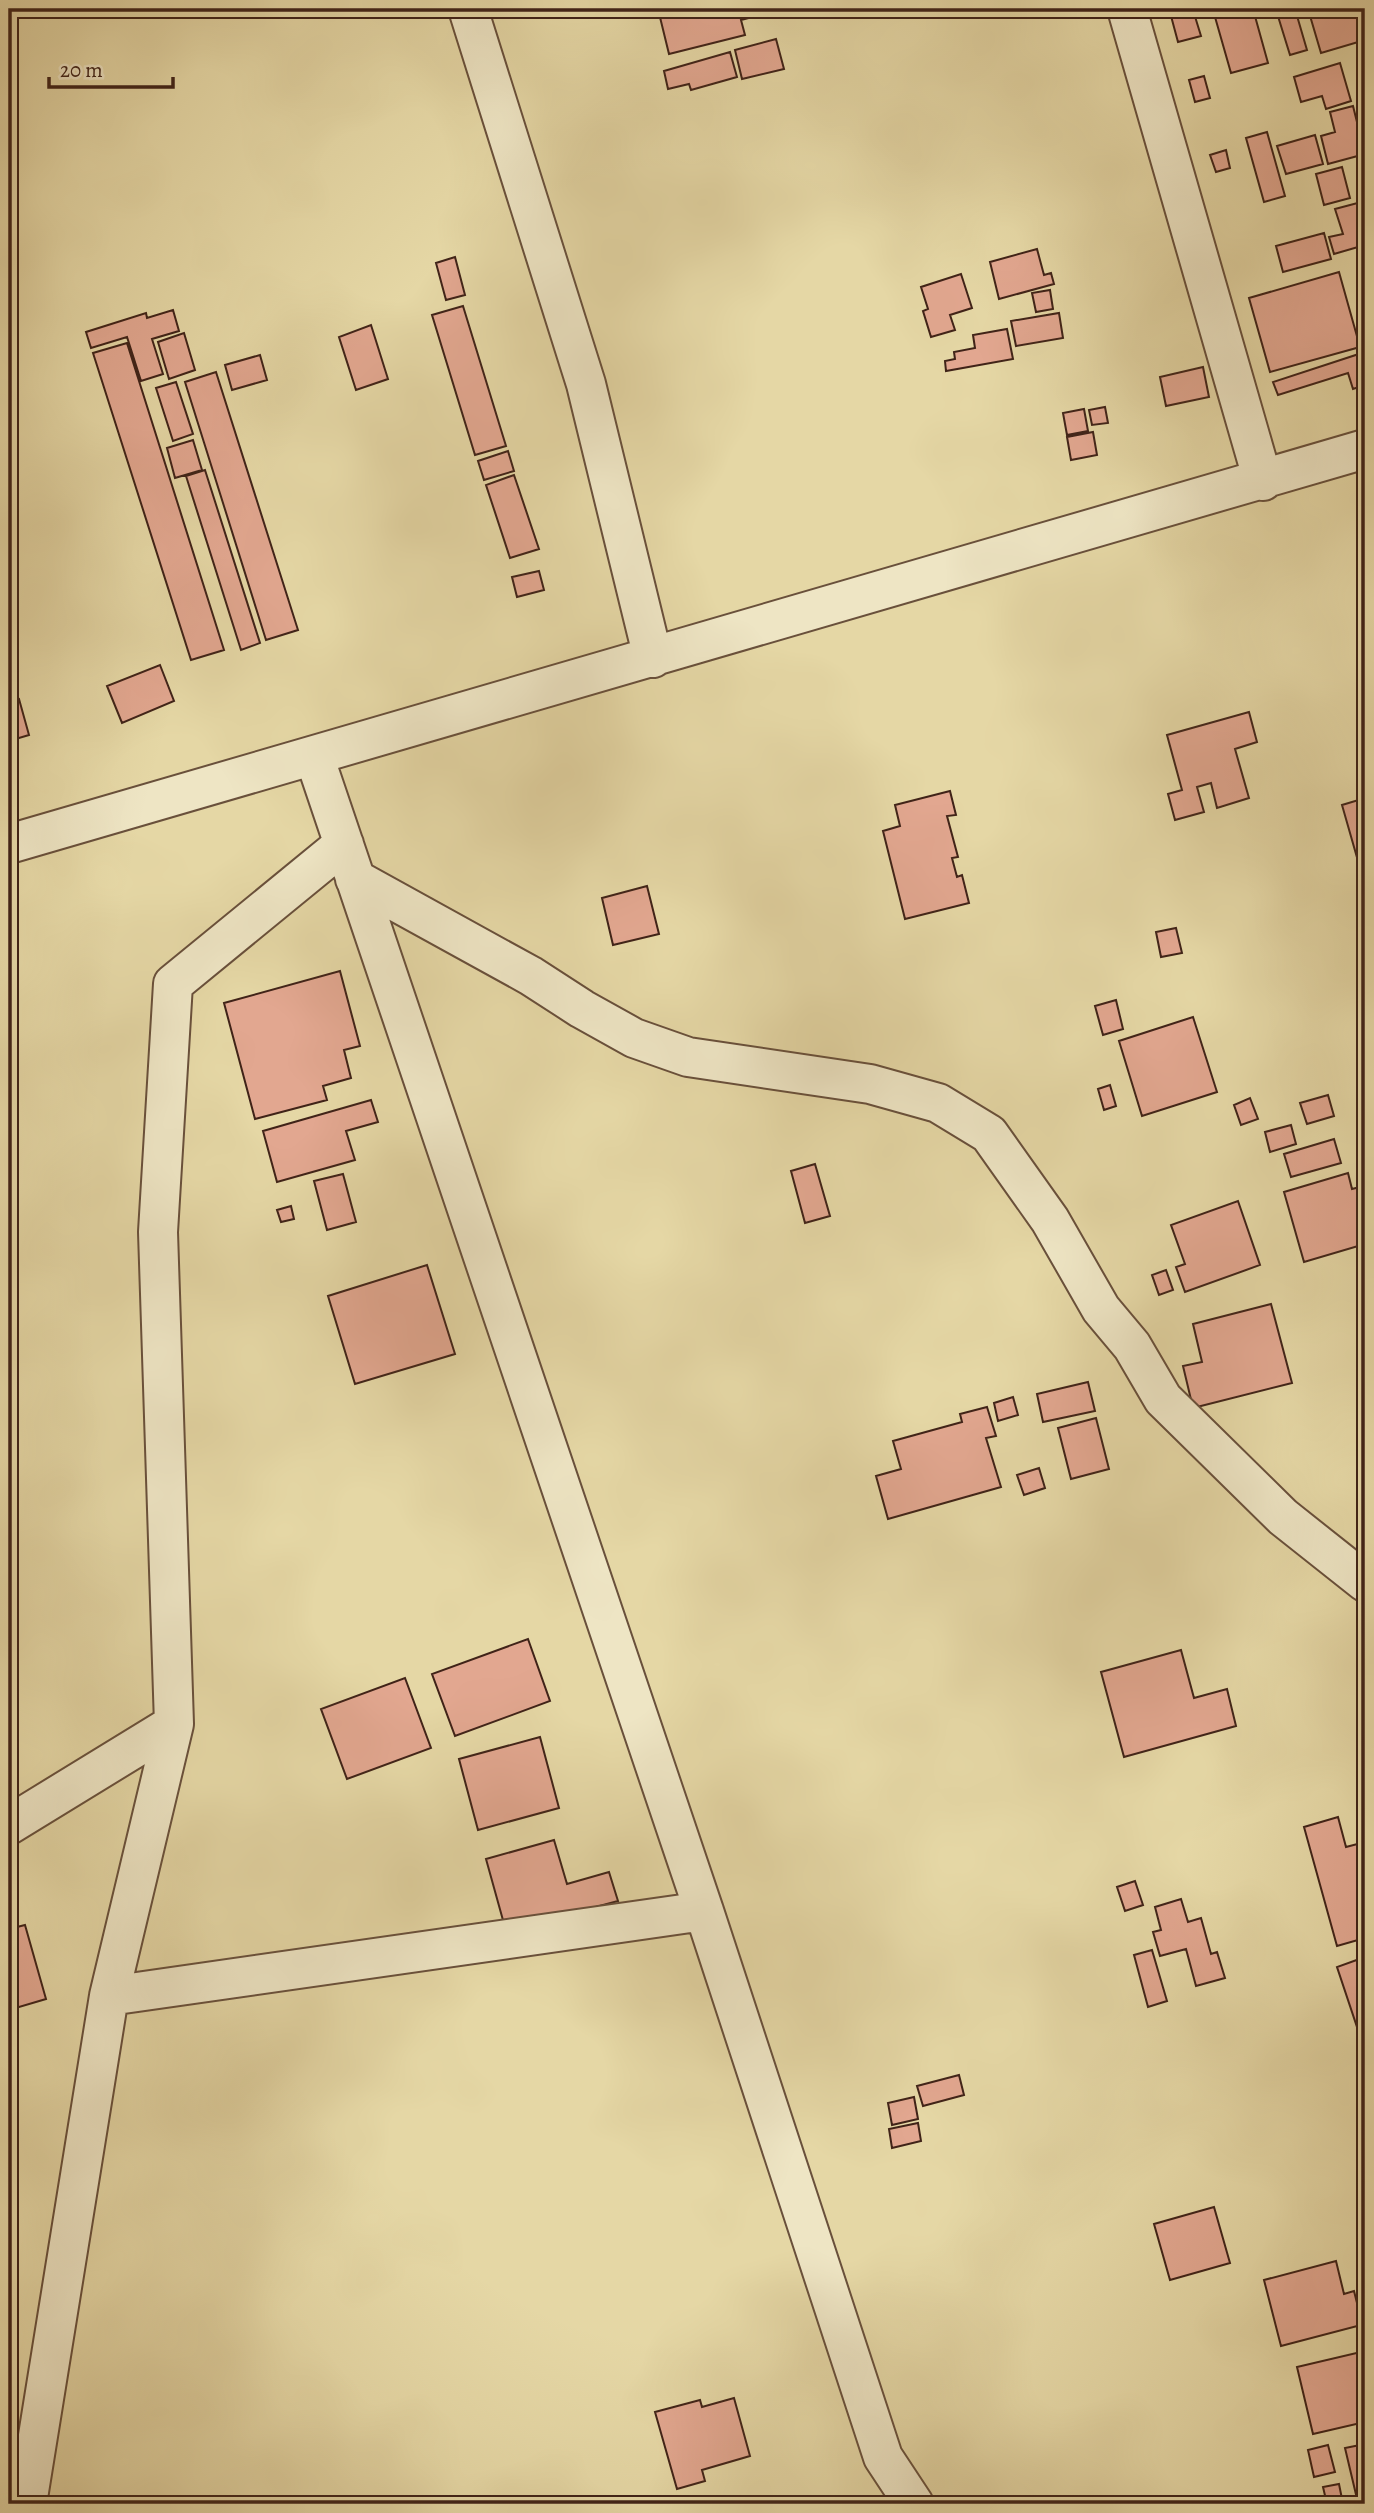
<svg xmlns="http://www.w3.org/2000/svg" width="1374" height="2513" viewBox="0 0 1374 2513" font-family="Alegreya,serif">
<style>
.building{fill:#e2a790;stroke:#402318;stroke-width:2}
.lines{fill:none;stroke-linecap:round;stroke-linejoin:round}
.minor-casing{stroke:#69503b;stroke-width:42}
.minor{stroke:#eee5c4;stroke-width:38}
</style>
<rect width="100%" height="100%" fill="#e5d7a5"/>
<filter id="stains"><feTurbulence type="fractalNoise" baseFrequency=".00286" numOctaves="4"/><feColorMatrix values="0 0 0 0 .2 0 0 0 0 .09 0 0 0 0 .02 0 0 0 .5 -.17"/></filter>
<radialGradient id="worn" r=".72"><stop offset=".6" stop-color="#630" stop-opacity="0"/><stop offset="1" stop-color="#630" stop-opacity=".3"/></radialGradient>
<path class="building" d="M658,9H775L776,11L741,20L745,35L669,54Z
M1243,9H1253L1268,63L1231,73L1215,17Z
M1291,9H1295L1307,50L1290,55L1277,13Z
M1308,9H1365V40L1321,53Z
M1193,10L1201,36L1178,42L1171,16Z
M776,39L784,69L742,79L735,50Z
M730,52L737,77L691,90L689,84L668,89L664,71Z
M1340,63L1351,101L1326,109L1322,96L1301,102L1294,77Z
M1204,76L1210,98L1195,102L1189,80Z
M1353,106L1365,154L1328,164L1321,136L1335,132L1330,112Z
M1267,132L1285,196L1264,202L1246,138Z
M1315,135L1323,164L1286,174L1277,146Z
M1226,150L1230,168L1216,172L1210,155Z
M1342,167L1350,198L1324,205L1316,174Z
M1365,201V245L1334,254L1329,237L1343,234L1335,209Z
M1324,233L1331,259L1283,272L1276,246Z
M1037,249L1044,275L1051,273L1054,284L999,299L990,262Z
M455,257L465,295L446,300L436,263Z
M1339,272L1360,347L1270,372L1249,298Z
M961,274L972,308L950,315L955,330L931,337L923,311L928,309L921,287Z
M1050,290L1053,309L1036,312L1032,293Z
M463,306L506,446L475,455L432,315Z
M173,310L179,331L152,339L163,374L141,381L127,337L91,348L86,332L146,313L147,318Z
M1059,313L1063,338L1016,346L1011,321Z
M371,325L388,379L356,390L339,337Z
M1007,329L1013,359L946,371L945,361L955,359L954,352L975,348L973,335Z
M184,333L195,370L169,379L158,342Z
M127,343L224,650L191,660L93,353Z
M1365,352V385L1353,389L1348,373L1278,395L1273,382Z
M260,355L267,380L232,390L225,365Z
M1203,367L1209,397L1166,406L1160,377Z
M216,372L298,630L266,640L185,382Z
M176,382L193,434L173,441L156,388Z
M1105,407L1108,423L1092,425L1089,410Z
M1084,409L1088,431L1067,435L1063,413Z
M1093,432L1097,455L1071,460L1067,437Z
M193,440L202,470L175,478L167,448Z
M508,451L514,471L484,480L478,461Z
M205,470L260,643L241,650L186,476Z
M514,475L539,549L510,558L486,485Z
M539,571L544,590L517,597L512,577Z
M160,665L174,701L122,723L107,686Z
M19,699L29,735L9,741V702Z
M1249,712L1257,742L1235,749L1249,798L1217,808L1211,783L1197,787L1204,812L1175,820L1168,794L1182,790L1167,735Z
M950,791L956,815L947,816L958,857L952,858L957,877L962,875L969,903L905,919L883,831L900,826L895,805Z
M1365,798V859L1358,861L1342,805Z
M647,886L659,934L613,945L602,898Z
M1176,928L1182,953L1161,957L1156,932Z
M340,971L360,1046L344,1050L351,1078L323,1086L327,1100L255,1119L224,1003Z
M1116,1000L1123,1029L1103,1035L1095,1006Z
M1193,1017L1217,1092L1142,1116L1119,1041Z
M1110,1085L1116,1106L1104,1110L1098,1089Z
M1328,1095L1334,1116L1307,1124L1300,1103Z
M1250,1098L1258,1119L1241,1125L1234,1105Z
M371,1100L378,1122L346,1131L355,1160L277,1182L263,1131Z
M1291,1125L1296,1144L1270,1152L1265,1132Z
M1334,1139L1341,1163L1291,1177L1284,1154Z
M815,1164L830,1216L805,1223L791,1171Z
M1348,1173L1352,1189L1364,1186L1365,1189V1244L1304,1262L1284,1192Z
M343,1174L356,1222L327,1230L314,1181Z
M1238,1201L1260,1265L1185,1292L1176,1267L1185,1264L1171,1225Z
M291,1206L294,1219L281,1222L277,1210Z
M427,1265L455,1354L355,1384L328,1296Z
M1166,1270L1173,1290L1159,1295L1152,1275Z
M1271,1304L1292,1383L1193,1408L1183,1366L1202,1362L1193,1324Z
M1088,1382L1095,1411L1043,1422L1037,1394Z
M1013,1397L1018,1415L998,1421L994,1403Z
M987,1407L996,1436L986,1438L1001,1487L888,1519L876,1476L901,1469L893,1441L962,1422L960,1414Z
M1096,1418L1109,1469L1071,1479L1058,1428Z
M1039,1468L1045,1488L1024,1495L1017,1475Z
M528,1639L550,1701L455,1736L432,1674Z
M1181,1650L1194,1698L1227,1689L1236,1726L1124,1757L1101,1672Z
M405,1678L431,1748L347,1779L321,1709Z
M540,1737L559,1808L478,1830L459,1759Z
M1338,1817L1346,1847L1365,1842V1938L1337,1946L1304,1827Z
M554,1840L567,1884L609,1872L618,1901L506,1931L486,1859Z
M1135,1881L1143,1905L1125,1911L1117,1887Z
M1181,1899L1188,1922L1201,1918L1211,1954L1217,1952L1225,1978L1196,1986L1186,1949L1160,1956L1153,1932L1161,1930L1155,1907Z
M25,1925L46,1999L9,2010V1929Z
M1152,1950L1167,2001L1148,2007L1134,1955Z
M1365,1957V2051L1337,1967Z
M959,2075L964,2095L923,2106L917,2086Z
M914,2097L918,2119L892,2125L888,2103Z
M918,2123L921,2141L892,2148L889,2129Z
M1214,2207L1230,2263L1170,2280L1154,2224Z
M1336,2261L1344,2294L1354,2291L1357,2303L1365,2300V2324L1281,2346L1264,2280Z
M1365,2351V2422L1313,2434L1297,2367Z
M734,2398L750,2456L702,2470L705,2481L677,2489L655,2412L700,2400L702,2407Z
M1365,2444V2501L1358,2503L1345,2448Z
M1328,2445L1335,2472L1314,2477L1308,2450Z
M1339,2484L1343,2504H1327L1323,2487Z"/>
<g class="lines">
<g class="minor-casing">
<path id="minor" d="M468,9L586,384L653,658
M1127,9L1263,481
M314,756L704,1911L883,2457L914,2504
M9,844L1365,449
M355,879L531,976L582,1009L634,1038L688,1057L870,1084L938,1103L989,1134L1050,1220L1101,1309L1132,1346L1163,1399L1283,1517L1365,1582
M9,1825L174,1724
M109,1996L704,1911
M27,2504L109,1996L174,1724L158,1232L173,984L344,844"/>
</g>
<use href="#minor" class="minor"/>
</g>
<rect width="1374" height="2513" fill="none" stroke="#e5d7a5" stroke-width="35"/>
<rect x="10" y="10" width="1353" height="2492" fill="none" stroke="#402318" stroke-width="3.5"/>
<rect x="18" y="18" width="1339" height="2478" fill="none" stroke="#402318" stroke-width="2"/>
<path d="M49 77v10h124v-10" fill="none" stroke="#402318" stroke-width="3.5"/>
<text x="60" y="77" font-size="21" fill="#402318" stroke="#eee5c4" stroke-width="5" paint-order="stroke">20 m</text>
<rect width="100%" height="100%" filter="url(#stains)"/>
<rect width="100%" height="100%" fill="url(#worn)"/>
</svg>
